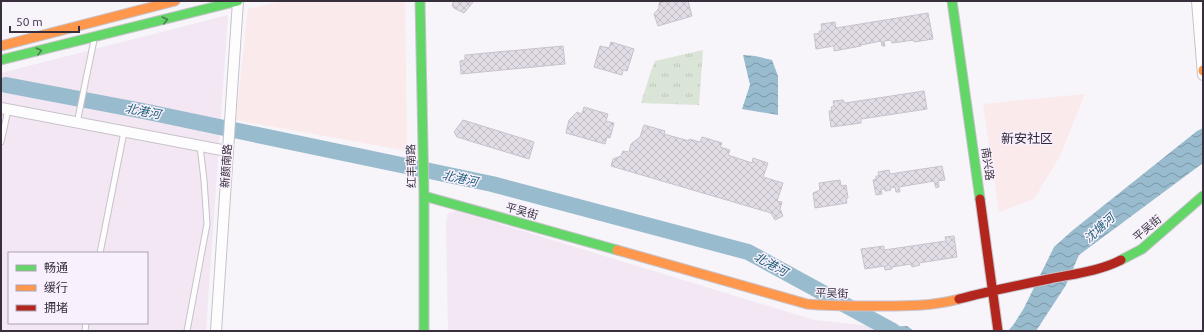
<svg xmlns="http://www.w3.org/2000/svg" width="1204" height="332" viewBox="0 0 1204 332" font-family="Ubuntu,'Noto Sans SC',sans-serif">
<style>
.commercial{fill:#fbeaec}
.education{fill:#f2e7f3;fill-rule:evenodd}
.grass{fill:url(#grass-tufts)}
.water{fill:url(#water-waves)}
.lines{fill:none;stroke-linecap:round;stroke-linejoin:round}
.river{stroke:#98bbcd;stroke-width:16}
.building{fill:url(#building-cross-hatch);stroke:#c7c3cc}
.lane-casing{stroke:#c7c2cb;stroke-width:7}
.street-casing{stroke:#c7c2cb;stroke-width:12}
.fast-casing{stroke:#c7c2cb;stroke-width:11}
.slow-casing{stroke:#c7c2cb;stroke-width:11}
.jam-casing{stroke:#c7c2cb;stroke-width:11}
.lane{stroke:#fefdfe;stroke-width:5}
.street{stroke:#fefdfe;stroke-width:10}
.fast{stroke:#63d668;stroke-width:9}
.slow{stroke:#ff974d;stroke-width:9}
.jam{stroke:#b3261e;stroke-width:9}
.oneway{stroke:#4b7b50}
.labels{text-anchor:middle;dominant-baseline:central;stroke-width:3;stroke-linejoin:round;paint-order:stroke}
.street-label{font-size:11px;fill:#37303c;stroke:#f8f1fd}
.water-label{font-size:12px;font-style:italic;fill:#1c5d76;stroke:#f8f1fd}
.quarter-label{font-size:13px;fill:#31233a;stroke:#f8f1fd}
</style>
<defs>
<pattern id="grass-tufts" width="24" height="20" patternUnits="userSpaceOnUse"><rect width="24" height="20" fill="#dae5d7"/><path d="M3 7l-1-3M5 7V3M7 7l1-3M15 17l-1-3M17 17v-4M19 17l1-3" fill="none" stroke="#bcc5b9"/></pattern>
<pattern id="water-waves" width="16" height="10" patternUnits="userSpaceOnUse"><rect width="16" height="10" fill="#98bbcd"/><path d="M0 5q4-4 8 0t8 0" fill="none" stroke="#7d98a8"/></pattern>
<pattern id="building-cross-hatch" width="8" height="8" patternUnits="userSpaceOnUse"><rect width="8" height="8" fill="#e1dce5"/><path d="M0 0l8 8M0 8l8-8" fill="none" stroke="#c2bdc5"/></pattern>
</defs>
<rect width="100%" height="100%" fill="#f7f4fa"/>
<path class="commercial" d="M285,1H405L407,151L236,120L248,9Z
M1085,94L1060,156L1034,199L999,212L983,104Z"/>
<path class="education" d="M228,15L206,331H1V73ZM9,253H147V323H9Z
M457,211L814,320L880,327L887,331H448L446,223L448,213Z"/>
<path class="grass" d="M703,50L699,105L641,103L650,74L655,61Z"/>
<path class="water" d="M743,55L755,56L772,60L778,76V115L742,109L750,85Z
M1203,128V163L1079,255L1066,285L1036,331H1008L1014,324L1024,308L1054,247L1073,230L1197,131Z
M907,326L914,331H887L880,327Z"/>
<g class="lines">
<path class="river" d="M6,85L143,111L492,184L748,252L893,331"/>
</g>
<path class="building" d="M454,1H474L464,13L454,8L452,5Z
M666,1H688L692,16L658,26L654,14L659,8V3Z
M928,13L933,39L914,42V40L892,43L891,40L884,41L885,46H882L881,41L861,45V46L834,51V46L816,49L814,34L820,33L819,31H822L821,24L835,22L836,28Z
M611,42L634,49L627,71L623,70L622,75L594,67L600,46L609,48Z
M563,46L565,64L461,74L460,61L465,60V55Z
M924,91L927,109L861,119V123L831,127L829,111L832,110L831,107L834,106L833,101L843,100L845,103Z
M584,107L608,114L606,121L614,123L610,138L607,137L605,144L566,133L569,120L577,112L582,114Z
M463,120L534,142L529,159L457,137L454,132Z
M644,125L665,131L664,134L689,141V139L700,142L702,137L722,143L720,147L730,150L728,155L752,163L753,158L768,163L763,177L783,183L777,201L782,202L780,209L783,216L775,220L771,213L611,166L613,159L621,156L623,151L629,152L631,144L640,137Z
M942,166L945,180L938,181L939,187L936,188L934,181L899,187L900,192H896L895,187L890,188L891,190L885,191V189H881L882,194L876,195L873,180L876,179V176H879L878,172L889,170L890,174Z
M840,180L841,186L846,185L848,198L846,199L847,203L815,208L813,193L820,190L819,183Z
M954,236L957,257L919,263L920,265L912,267L911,264L892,267V269L885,270L884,266L865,269L861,249L884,246V250L946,241L945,237Z"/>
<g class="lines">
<g class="lane-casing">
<path id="lane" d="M77,123L94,40
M1,142L8,110
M100,253L124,132
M85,331L86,323
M187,331L207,224L204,180L200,146"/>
</g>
<g class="street-casing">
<path id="street" d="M1197,1L1203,75
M1,108L227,151
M216,331L238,1"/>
</g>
<g class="fast-casing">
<path id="fast" d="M420,1L424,196V331
M952,1L980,199
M1,60L238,1
M424,196L617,250
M1121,260L1142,249L1203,196"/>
</g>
<g class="slow-casing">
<path id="slow" d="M1,46L175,1
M1203,70V71
M617,250L807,304C828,306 848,306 869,306C899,306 930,307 959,299"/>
</g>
<g class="jam-casing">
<path id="jam" d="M980,199L998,331
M959,299C989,291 1019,285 1049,279C1073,274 1100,271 1121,260"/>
</g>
<use href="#lane" class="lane"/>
<use href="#street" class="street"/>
<use href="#fast" class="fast"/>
<use href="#slow" class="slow"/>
<use href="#jam" class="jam"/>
</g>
<defs><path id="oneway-chevron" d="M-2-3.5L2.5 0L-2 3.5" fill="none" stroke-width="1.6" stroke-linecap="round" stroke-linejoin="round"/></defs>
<g class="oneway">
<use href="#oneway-chevron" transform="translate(165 20) rotate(-14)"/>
<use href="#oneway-chevron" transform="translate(39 51) rotate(-14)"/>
</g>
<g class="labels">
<g class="street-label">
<text transform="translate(988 164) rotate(82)">南兴路</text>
<text transform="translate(226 166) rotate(-86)">新颜南路</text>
<text transform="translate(411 166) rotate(-91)">红丰南路</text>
<text transform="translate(522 211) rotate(16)">平吴街</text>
<text transform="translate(1147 228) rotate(-40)">平吴街</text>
<text transform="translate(832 293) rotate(2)">平吴街</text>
</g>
<g class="water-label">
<text transform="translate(143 111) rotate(11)">北港河</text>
<text transform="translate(460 178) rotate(12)">北港河</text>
<text transform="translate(1099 228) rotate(-42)">沈塘河</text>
<text transform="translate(771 264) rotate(29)">北港河</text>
</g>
<g class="quarter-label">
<text x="1027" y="138">新安社区</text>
</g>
</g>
<rect width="1204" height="332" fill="none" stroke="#37303c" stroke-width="4"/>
<rect x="8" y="252" width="140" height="72" fill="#f8f1fd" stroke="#aba4b0"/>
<rect x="16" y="265" width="20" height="6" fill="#63d668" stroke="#aba4b0"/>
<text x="44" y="272" font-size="12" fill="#37303c">畅通</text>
<rect x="16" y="285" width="20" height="6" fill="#ff974d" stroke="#aba4b0"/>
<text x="44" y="292" font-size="12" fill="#37303c">缓行</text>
<rect x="16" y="305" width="20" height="6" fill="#b3261e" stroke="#aba4b0"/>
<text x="44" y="312" font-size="12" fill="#37303c">拥堵</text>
<path d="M10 26v6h69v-6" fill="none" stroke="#37303c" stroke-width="2"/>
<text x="16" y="26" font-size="12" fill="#37303c" stroke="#f8f1fd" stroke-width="3" paint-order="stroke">50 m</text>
</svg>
